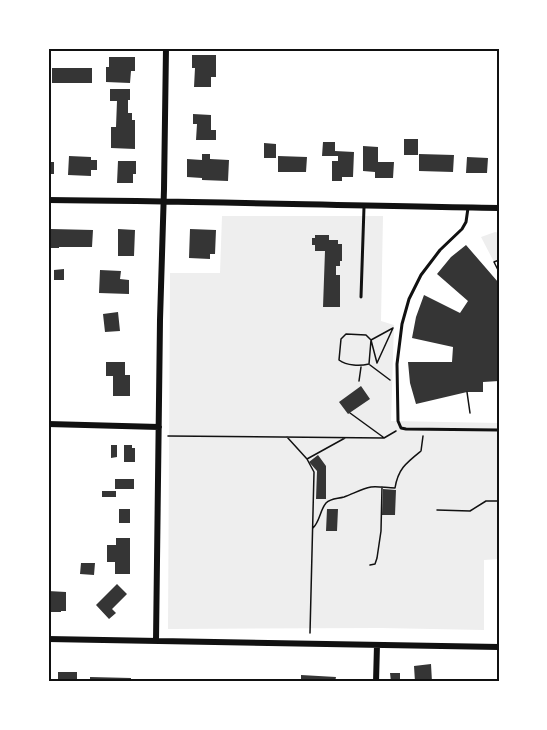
<svg xmlns="http://www.w3.org/2000/svg" width="547" height="730" viewBox="0 0 547 730" font-family="Figtree,sans-serif">
<style>
.green{fill:#eee}
.building{fill:#353535}
.lines{fill:none;stroke-linecap:round;stroke-linejoin:round}
.path{stroke:#111;stroke-width:1.5}
.service{stroke:#111;stroke-width:3}
.minor{stroke:#111;stroke-width:6}
.neatline{fill:none;stroke:#111;stroke-width:2}
</style>
<rect width="100%" height="100%" fill="#fff"/>
<path class="green" d="M222,216H383L381,321L394,325L391,421L499,423V559L484,560V630L381,628L168,629L170,273H220Z
M495,232L499,233V260L494,262L481,237Z"/>
<path class="building" d="M192,55H216V77H211V87H194L195,68H192Z
M109,57H135V71H131L130,83L106,82V67H109Z
M52,68H92V83H52Z
M110,89H130V100H128V113H132V120H135V149L111,148V127H116L117,101H110Z
M193,114L211,115V130H216V140H196L197,124H193Z
M404,139H418V155H404Z
M323,142H335V151L354,152L353,177H342V181H332V161H338V156H322Z
M264,143L276,144V158H264Z
M363,146L378,147V162H394L393,178H375V172L363,171Z
M202,154H210V159L229,160L228,181L202,180V178L187,177V159L202,160Z
M419,154L454,155L453,172L419,171Z
M69,156L91,157V160H97V170H91V176L68,175Z
M278,156L307,157L306,172H278Z
M467,157L488,158L487,173H466Z
M118,161H136V174H133V183H117Z
M48,162H54V174H48Z
M51,229L93,230L92,247H59V248H50Z
M118,229L135,230L134,256H118Z
M190,229L216,230L215,254H210V259L189,258Z
M315,235H329V240H338V244H342V261H340V266H336V275H340V307H323L325,251H315V245H312V238H315Z
M466,245L498,282H499V381L483,382V392H467L416,404L410,383L408,362H452L453,347L412,338L416,317L424,295L460,313L468,301L437,274L451,257Z
M64,269V280H54V270Z
M100,270L121,271L120,279L129,280V294L99,293Z
M118,312L120,331L105,332L103,314Z
M106,362H125V375H130V396H113V376H106Z
M361,386L370,399L348,414L339,402Z
M111,445H117V457L111,458Z
M124,445H132V448H135V462H124Z
M318,455L326,466V499H316L317,471L309,462Z
M115,479H134V489H115Z
M383,489L396,490L395,515H382Z
M102,491H116V497H102Z
M119,509H130V523H119Z
M327,509H338L337,531H326Z
M116,538H130V574H115V562H107V545H116Z
M81,563H95L94,575L80,574Z
M117,584L127,594L112,609L116,613L109,619L96,605Z
M48,591L66,592V611H61V612H48Z
M431,664L432,682H415L414,666Z
M58,672H77V682H58Z
M390,673H400V682H391Z
M301,675L336,677L335,682H301Z
M90,677L131,678V682H90Z
M243,679H261V682H243Z"/>
<g class="lines">
<path class="path" d="M499,260L494,262L499,272
M393,328L371,340L366,335L346,334L341,339L339,360C347,366 360,366 369,364L371,340L377,363L393,328
M370,365L390,380
M359,381L361,367
M467,392L470,413
M350,413L383,437
M168,436L384,438L396,431
M287,437L307,459L314,472L310,633
M307,459L345,438
M437,510L470,511L486,501H498
M313,528C320,521 320,510 326,503C331,498 337,499 344,497C353,494 361,489 371,487C378,486 387,488 395,488C398,469 406,463 421,451L423,436
M370,565L375,564L377,558L381,531L382,487"/>
<path class="service" d="M468,208L466,222L462,229L440,250L421,275L409,299L402,324L397,364L398,421L401,428L406,429L499,430
M361,297L364,207"/>
<path class="minor" d="M48,200C198,201 349,206 499,208
M48,424L159,427
M48,639L499,647
M156,641L160,320L164,189L166,48
M376,682L377,645"/>
</g>
<rect width="547" height="730" fill="none" stroke="#ffffff" stroke-width="99"/>
<rect x="50" y="50" width="448" height="630" class="neatline"/>
</svg>
